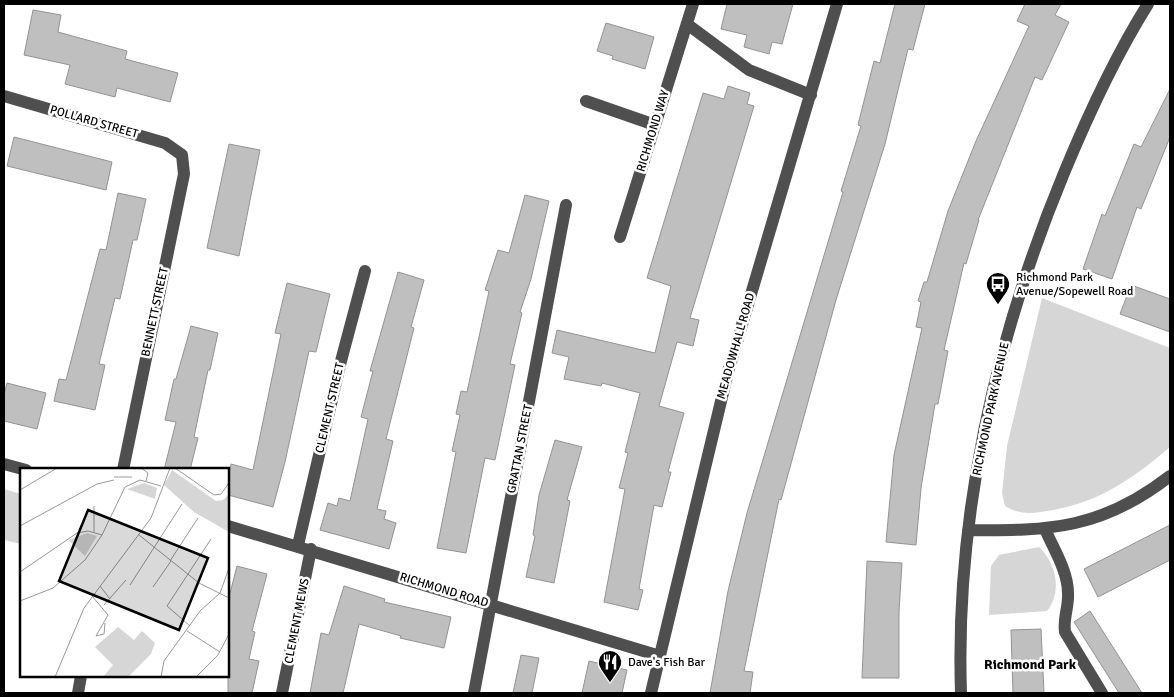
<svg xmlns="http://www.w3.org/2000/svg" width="1174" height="697" viewBox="0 0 1174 697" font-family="Signika,sans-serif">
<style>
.green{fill:#d6d6d6}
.building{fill:#bfbfbf;stroke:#939393}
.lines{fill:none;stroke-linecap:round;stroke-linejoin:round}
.minor{stroke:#4f4f4f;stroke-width:12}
.labels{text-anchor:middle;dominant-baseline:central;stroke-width:5;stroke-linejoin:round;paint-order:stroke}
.street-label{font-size:12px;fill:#000;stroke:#fff}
.poi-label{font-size:12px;fill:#000;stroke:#fff;text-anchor:start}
.neighbourhood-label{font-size:14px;font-weight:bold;fill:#000;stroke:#fff}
.inset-road{fill:none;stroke:#999;stroke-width:1}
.view{fill:#000;fill-opacity:0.15;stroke:#000;stroke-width:2.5}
.inset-edge{fill:none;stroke:#000;stroke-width:2.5}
</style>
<rect width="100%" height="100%" fill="#fff"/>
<path class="green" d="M1042,298L1170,348V447C1135,477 1100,502 1053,510C1035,513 1021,516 1005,506L1002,493L1007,446Z
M4,489L21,494V544L4,540Z
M1039,547C1057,564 1062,592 1047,611L989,615L991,566L999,555Z"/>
<path class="building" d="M727,4H793L782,44L772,42L769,54L744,47L747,35L721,29Z
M895,4H925L913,50L908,49L885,144L836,300L781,500L779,499L744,671L753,672L750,693H710L728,591L747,513L843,192L841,191L861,126L858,125L874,61L880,63Z
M1025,4H1061L1055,15L1069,22L1042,80L1035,77L978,220H979L966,264L964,263L944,350L948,351L938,404H935L921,488L916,545L886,542L894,455L922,328L916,327L921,302L918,301L924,282H927L948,211L976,141L1029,26L1017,21Z
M33,10L61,15L58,32L127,51L125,59L178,73L170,102L117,88L115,97L65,84L70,65L24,55Z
M606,23L654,37L645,69L612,59L613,56L597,51Z
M728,86L750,93L747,104L754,106L690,318L699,320L693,346L677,342L659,406L684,413L668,472H671L662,507L654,505L639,589L643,590L638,610L604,602L625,489L619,488L628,453L625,452L640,393L602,383L601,386L564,379L569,357L552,353L557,330L655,353L671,286L647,278L703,93L724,99Z
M1170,89V137L1141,209L1137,207L1112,279L1083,269L1102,214L1105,216L1134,144L1141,147Z
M14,137L112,162L106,190L7,166Z
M229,144L260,150L239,256L207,248Z
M118,193L146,199L137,240H133L120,299L115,298L99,364L105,365L95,410L54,401L59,379L66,380L100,249L106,250Z
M525,195L549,201L531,279L520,312L522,313L510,364L515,365L495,460L485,458L466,553L437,548L456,452L452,451L460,415L456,414L461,391L467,392L489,291L485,290L498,250L509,253Z
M398,272L424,280L411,327L414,328L386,439L393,441L377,509L386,511L384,519L396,523L389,549L320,530L328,503L337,506L339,498L350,501L368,419L361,417L373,371H370Z
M287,283L330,294L316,352L309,351L285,462L273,507L228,495V477L231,464L253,470L281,334L275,333Z
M1131,285L1170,299V332L1120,314Z
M191,326L218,333L210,370H208L194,437L198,438L190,470H164L176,422L165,420L174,379H176Z
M7,383L46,393L37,429L4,421V395Z
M555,440L582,447L567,500L570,501L554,583L526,577L535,536L533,535L539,495Z
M1170,525V560L1098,597L1084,569Z
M867,561L902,563L899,611V678H862Z
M237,566L267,574L252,631L255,632L249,659L259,661L252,693H228V601Z
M344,586L385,599L384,602L451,617L444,648L400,638L401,636L359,624L343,693H310L321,633L329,635Z
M1090,611L1142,693H1119L1074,622Z
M1041,629L1044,693H1013L1011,630Z
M521,655L539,658L532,693H513Z
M589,661L627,670L622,693H582Z"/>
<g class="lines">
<path class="minor" d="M687,24L749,70L811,95
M4,96L165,143L182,155L184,174L123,470
M586,101L655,125
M620,237L693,4
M4,464L26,470
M228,526L660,656
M1045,529C1053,548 1068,571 1068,593C1069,606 1063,618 1065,632L1102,693
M968,530C1050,531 1102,529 1170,476
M298,545L341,361L365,271
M78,693L81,676
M282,693L311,549
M474,693L566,205
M651,693L728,372L837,4
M961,693C955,515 996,337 1064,173C1088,115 1114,58 1148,4"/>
</g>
<defs>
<g id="bus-pin" transform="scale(1.25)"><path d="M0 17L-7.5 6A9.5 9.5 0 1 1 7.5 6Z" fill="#000" stroke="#fff"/><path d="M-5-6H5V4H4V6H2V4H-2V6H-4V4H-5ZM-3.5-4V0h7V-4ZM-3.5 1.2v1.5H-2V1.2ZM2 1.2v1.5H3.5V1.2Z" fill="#fff"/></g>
<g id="restaurant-pin" transform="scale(1.25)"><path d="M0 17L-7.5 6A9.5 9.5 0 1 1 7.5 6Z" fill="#000" stroke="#fff"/><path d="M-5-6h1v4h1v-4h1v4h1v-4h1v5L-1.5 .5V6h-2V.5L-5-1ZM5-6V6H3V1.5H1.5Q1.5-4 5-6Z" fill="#fff"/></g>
</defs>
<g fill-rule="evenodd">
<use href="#bus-pin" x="998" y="284"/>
<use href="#restaurant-pin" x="610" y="662"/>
</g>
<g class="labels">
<g class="street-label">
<text transform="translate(94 122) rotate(16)">POLLARD STREET</text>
<text transform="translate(653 131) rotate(-73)">RICHMOND WAY</text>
<text transform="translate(155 312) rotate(-78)">BENNETT STREET</text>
<text transform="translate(736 346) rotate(-74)">MEADOWHALL ROAD</text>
<text transform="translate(330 408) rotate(-77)">CLEMENT STREET</text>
<text transform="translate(991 409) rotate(-78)">RICHMOND PARK AVENUE</text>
<text transform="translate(520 449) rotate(-79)">GRATTAN STREET</text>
<text transform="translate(444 590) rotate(17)">RICHMOND ROAD</text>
<text transform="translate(297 621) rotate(-79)">CLEMENT MEWS</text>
</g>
<g class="poi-label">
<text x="1016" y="277">Richmond Park<tspan x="1016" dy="14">Avenue/Sopewell Road</tspan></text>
<text x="628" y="662">Dave's Fish Bar</text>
</g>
<g class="neighbourhood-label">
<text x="1030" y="664">Richmond Park</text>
</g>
</g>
<g transform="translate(20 468)">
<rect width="209" height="209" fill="#fff"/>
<path d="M152,2L196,33L203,32L209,26V64L174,44L144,17ZM124,15L137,20L135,31L107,21ZM67,65L77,68L65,88L48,72ZM98,159L114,172L122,163L135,175L131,186L108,209H83L93,197L75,179Z" fill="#d6d6d6"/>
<path class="inset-road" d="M121,0L128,5L126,13M155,0L194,27L201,26L209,15M94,9H112M0,22L37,0M74,38V64M0,58L77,16L94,12M119,67L179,115L209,130M150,93L178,50M0,104L57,65L68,63L82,67M110,117L162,36M80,118L90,131M133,119L151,93M72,128L88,147L76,168L84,166L85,155M0,133L33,120L65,92L82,67L105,19L120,12L141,18M84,137L106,112M170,158L147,138L191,71M167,163L200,184M35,209L64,140L131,50L150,0M141,209L144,193L180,143L200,125L209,100M176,209L198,187L209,166"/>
<path class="view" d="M68,42L188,90L159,162L39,113Z"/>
<rect width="209" height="209" class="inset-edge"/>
</g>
<rect width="1174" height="697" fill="none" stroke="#000000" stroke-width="10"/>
</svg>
